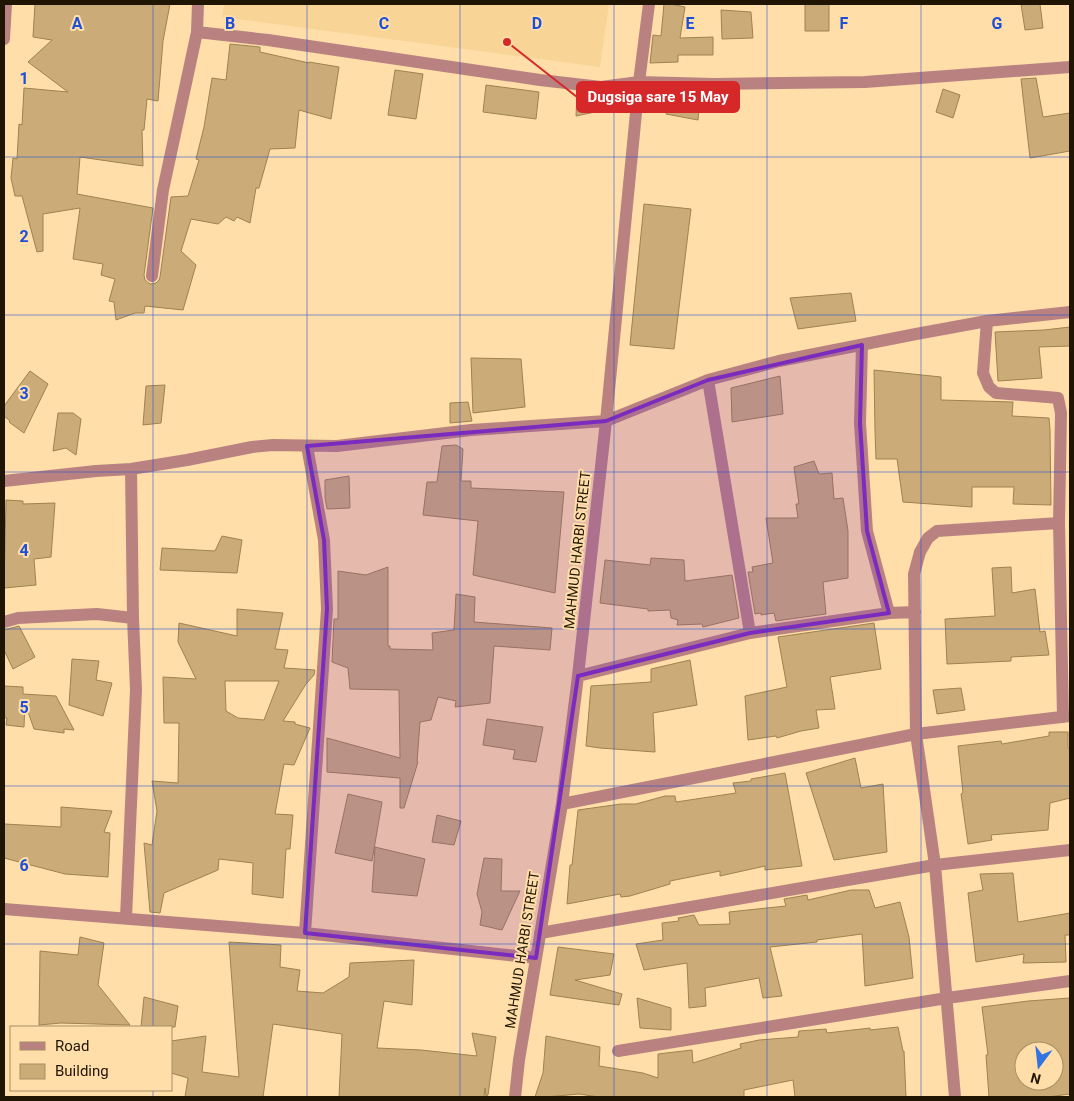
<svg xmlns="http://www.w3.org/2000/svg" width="1074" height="1101" viewBox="0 0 1074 1101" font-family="Roboto,sans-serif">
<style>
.built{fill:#f9d497}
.building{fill:#cbac78;stroke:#9f824f;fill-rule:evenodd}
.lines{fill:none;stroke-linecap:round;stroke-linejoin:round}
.minor{stroke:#b98281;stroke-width:12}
.marked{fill:#7b2cbf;fill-opacity:0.2;stroke:#7b2cbf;stroke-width:4;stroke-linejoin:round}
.grid{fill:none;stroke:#1d4ed8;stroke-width:1;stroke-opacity:0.55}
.labels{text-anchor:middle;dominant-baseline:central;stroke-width:4;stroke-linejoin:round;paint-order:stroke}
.street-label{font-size:14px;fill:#201502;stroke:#ffdea9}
.grid-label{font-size:16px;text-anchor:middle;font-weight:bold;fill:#1d4ed8;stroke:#ffdea9;stroke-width:4;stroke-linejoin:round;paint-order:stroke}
.leader{fill:none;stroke:#d62828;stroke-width:2}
.callout-dot{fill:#d62828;stroke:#ffdea9;stroke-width:2}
.callout{fill:#d62828;stroke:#d62828;stroke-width:2}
.callout-label{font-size:15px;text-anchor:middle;font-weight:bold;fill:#fff}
</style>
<rect width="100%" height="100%" fill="#ffdea9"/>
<path class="built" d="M224,4H609L600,67L222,17Z"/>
<path class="building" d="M35,4H170L163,41L158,101L147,99L144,130H142L143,166L80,157L77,194L153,208L144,275L145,280L150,284L156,283L159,280L160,277L171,197L188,196L199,160L196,159L204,127L212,78L226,80L230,44L260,47V52L309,63V62L339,67L331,119L299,110L295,148L270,149L259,188H256L250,223L237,217L234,221L226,217L218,224L191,219L181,251L196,265L183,310L145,306L144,313H135L116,320L114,302L109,301L115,279L101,275L103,264L73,259L80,208L43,214V251L37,252L22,196H15L11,178L13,158L17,159L19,124L22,125L24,88L68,92L28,62L52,40L33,37Z
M664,4H671L685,7L680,38L713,37V55H678V62L650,63L653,35L661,36Z
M805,4H829V31H805Z
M1021,4H1040L1043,28L1025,30Z
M721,10L751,12L753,38L722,39Z
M395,70L423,74L416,119L388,115Z
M1036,78L1043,117L1070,113V151L1030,158L1021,79Z
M486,85L539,92L536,119L483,112Z
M943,89L960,95L953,118L936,112Z
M577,95H600V111L576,116Z
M667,95L700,96L698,120L666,114Z
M644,204L691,209L674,349L630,345Z
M851,293L856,321L798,329L790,298Z
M1070,327V346L1039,347L1042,378L998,381L995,332L1044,330Z
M471,358L521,359L525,407L473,413Z
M874,370L941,377V400L1013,402L1012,416L1049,418L1050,430L1051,505L1013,504L1014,487H972V507L903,502L897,459H876L875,431Z
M30,371L48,384L24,433L9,422L10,421L4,416V406Z
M780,376L783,414L732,422L731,388Z
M165,385L161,423L143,425L146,386Z
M468,402L472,421L450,423V403Z
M58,413H73L81,419L76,455L66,448L53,451Z
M456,445L463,449L461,481H471V488L564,492L555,593L473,575L478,521L423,515L427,482H437L442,446Z
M814,461L819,474L832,473L834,499L843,498L848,531V578L823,582L826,614L776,621L774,613L761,615V613L755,614L748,572H753L752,567L773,563L766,518H798L796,504H799L794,467Z
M349,476L350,508L327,509L325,498V480Z
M6,500L23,501V504L55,503L51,557L34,559L36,585L4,588Z
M222,536L242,540L237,573L160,570L162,548L215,551Z
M651,558L684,560L685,581L732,575L739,618L703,627L702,624L677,625L678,620L671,618L670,610L648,611V609L600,603L605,560L650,565Z
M388,567V646H390V649L433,650L432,633L454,630L456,594L475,597L474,622L552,628L550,650L494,646L490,703L455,707L456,701L438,697L431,720L420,722L417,762H418L404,808H400V778L327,772V738L400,758L399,690L350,689L348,668L332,662L334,619H338V571L366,575Z
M1011,567L1012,593L1035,589L1040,632L1045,631L1049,655L1011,657V661L947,664L945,619L995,616L992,568Z
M237,609L283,613L275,649L288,650L284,668L315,670L314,675L306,684L283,721L295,722V724L310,728L294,765L284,764L275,814L293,815L290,849H286L283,898L252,894L253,863L219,859L218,870L164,893L160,913L150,912L144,843L152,845L157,811L152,781L178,783L179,723H164L163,677L196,679L178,642L179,623L237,636ZM225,681H279L264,720L238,718L226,711Z
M874,623L881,669L830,677L835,709L816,710L819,728L801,731L777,738L776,736L748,740L745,696L787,687L778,637Z
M19,626L35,657L13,669L4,650V630Z
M72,659L99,661L96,680L112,683L103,716L69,705Z
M690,660L697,705L653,713L655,752L600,748L586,746L591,686L651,682V669Z
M4,686L23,687V694L56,696L74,730L64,729V733L34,729L25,703L24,727L6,725L7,718H4Z
M961,688L965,710L937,714L933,690Z
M487,719L543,727L536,762L513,759L515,750L483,745Z
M1049,732H1068V748L1070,749V798L1050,803L1048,830L991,835L992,840L968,844L961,794L963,793L958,746L1001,741L1002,744L1049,736Z
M855,758L861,788L883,784L887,852L834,860L806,773Z
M785,773L802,866L765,870V866L720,876V871L670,881V884L630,896L621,897L620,894L567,904L570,865H572L578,810L621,804H636L665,796H675L676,802L736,793L733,783L751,781V779Z
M348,794L382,802L372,861L335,853Z
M61,807L112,811L104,832L110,833L108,877L65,874L4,858V824L61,827Z
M437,815L461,821L454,845L432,842Z
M375,847L425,859L417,896L372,892Z
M484,858L502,859L501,891H520L502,930L480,925L482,912L477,894Z
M1013,873L1018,922L1070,913V935H1065L1066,962L1023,963L1024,954L976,962L968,893L983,890L980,874Z
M851,890H869L875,908L900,902L909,937L913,978L865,986L862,934L817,940V942L770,947L782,996L763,998L759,978L705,988L706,1006L689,1008L687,963L644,970L636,944L663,940L662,923L679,921L678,918L694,915L699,925L730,924L729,912L786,906L784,899L807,895L808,900Z
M80,937L104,943L98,985L130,1025L61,1023L39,1025L40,951L78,955Z
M229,942L281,945L280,967L300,970L297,991L323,993L349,977L350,963L414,960L412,1005L384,1001L377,1048L421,1050L477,1056L472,1033L496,1037L488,1095L486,1096L485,1088L484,1097H339L342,1034L273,1024L263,1097H185L188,1078L171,1073V1041L206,1036L202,1072L239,1077Z
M558,947L614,954L610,975L575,980L622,994L619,1005L550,995Z
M144,997L178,1006L175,1027H141Z
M637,998L671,1008V1030L640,1028Z
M1070,998V1094L1048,1097H989L986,1055H988L982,1007L1028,1001ZM1024,1051H1054V1081H1024Z
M898,1027L903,1051H904L906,1097H795L793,1080L744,1090V1097H599L579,1094L546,1097H535L543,1073L546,1036L600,1047L599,1066L643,1073L658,1078V1054L692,1050L693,1063L741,1048L740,1044L759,1040L798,1037L799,1031L826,1029L827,1033L870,1028V1030Z"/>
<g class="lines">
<path class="minor" d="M198,4L197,32L268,40L540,80L601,87L639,82L714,84L865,82L1070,67
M4,39L6,4
M152,276L163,190L197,32
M987,321L983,373L989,387L996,393L1047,397L1058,398L1061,413L1059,523L1063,717
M862,345L860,423L867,531L889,613
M708,380L750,633
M4,481L96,471L131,469L187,460L252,447L273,445L337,446L471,430L606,421L708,380L779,361L916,334L987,321L1070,312
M4,622L18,618L97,614L133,618
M578,676L750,633L889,613L915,612
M562,804L916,734L1070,716
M4,909L305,933L536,958
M126,918L136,690L133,618L131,469
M305,933L327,609L324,540L307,446
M540,933L935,865L1070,850
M618,1051L947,998L1070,981
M515,1097L519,1060L562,804L578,676L606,421L639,82L649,4
M955,1097L935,865L916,734L914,574L920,552L928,538L937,531L1059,523"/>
</g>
<path class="marked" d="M862,345L860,423L867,531L889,613L750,633L578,676L536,958L305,933L327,609L324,540L307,446L606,421L708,380Z"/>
<path class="grid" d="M153,4V1027M307,4V1097M460,4V1097M614,4V1097M767,4V1097M921,4V1097M4,157H1070M4,315H1070M4,472H1070M4,629H1070M4,786H1070M4,944H1070M153,1090V1097"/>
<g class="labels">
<g class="street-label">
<text transform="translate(577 550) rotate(-84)">MAHMUD HARBI STREET</text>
<text transform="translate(522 950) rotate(-81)">MAHMUD HARBI STREET</text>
</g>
</g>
<g class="grid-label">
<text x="77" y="29">A</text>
<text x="230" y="29">B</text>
<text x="384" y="29">C</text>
<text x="537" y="29">D</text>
<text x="690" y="29">E</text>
<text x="844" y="29">F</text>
<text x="997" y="29">G</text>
<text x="24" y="84">1</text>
<text x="24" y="242">2</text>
<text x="24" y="399">3</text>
<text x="24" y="556">4</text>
<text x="24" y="713">5</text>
<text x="24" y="871">6</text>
</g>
<path class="leader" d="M507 42L577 97"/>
<circle class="callout-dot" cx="507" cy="42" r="5"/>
<rect class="callout" x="577" y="82" width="162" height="30" rx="5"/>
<g class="callout-label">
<text x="658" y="102">Dugsiga sare 15 May</text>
</g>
<rect width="1074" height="1101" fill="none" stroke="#201502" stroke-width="10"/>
<rect x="10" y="1026" width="162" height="65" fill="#ffdea9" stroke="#a68e66"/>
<rect x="20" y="1042" width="25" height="8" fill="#b98281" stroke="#a68e66"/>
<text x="55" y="1051" font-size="15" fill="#201502">Road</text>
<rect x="20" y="1064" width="25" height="15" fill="#cbac78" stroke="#a68e66"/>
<text x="55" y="1076" font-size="15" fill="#201502">Building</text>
<g transform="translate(1039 1066) rotate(195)"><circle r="24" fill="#ffdea9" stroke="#a68e66"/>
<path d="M0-4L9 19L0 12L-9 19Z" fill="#3174e1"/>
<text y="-8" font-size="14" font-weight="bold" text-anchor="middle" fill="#201502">N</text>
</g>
</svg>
